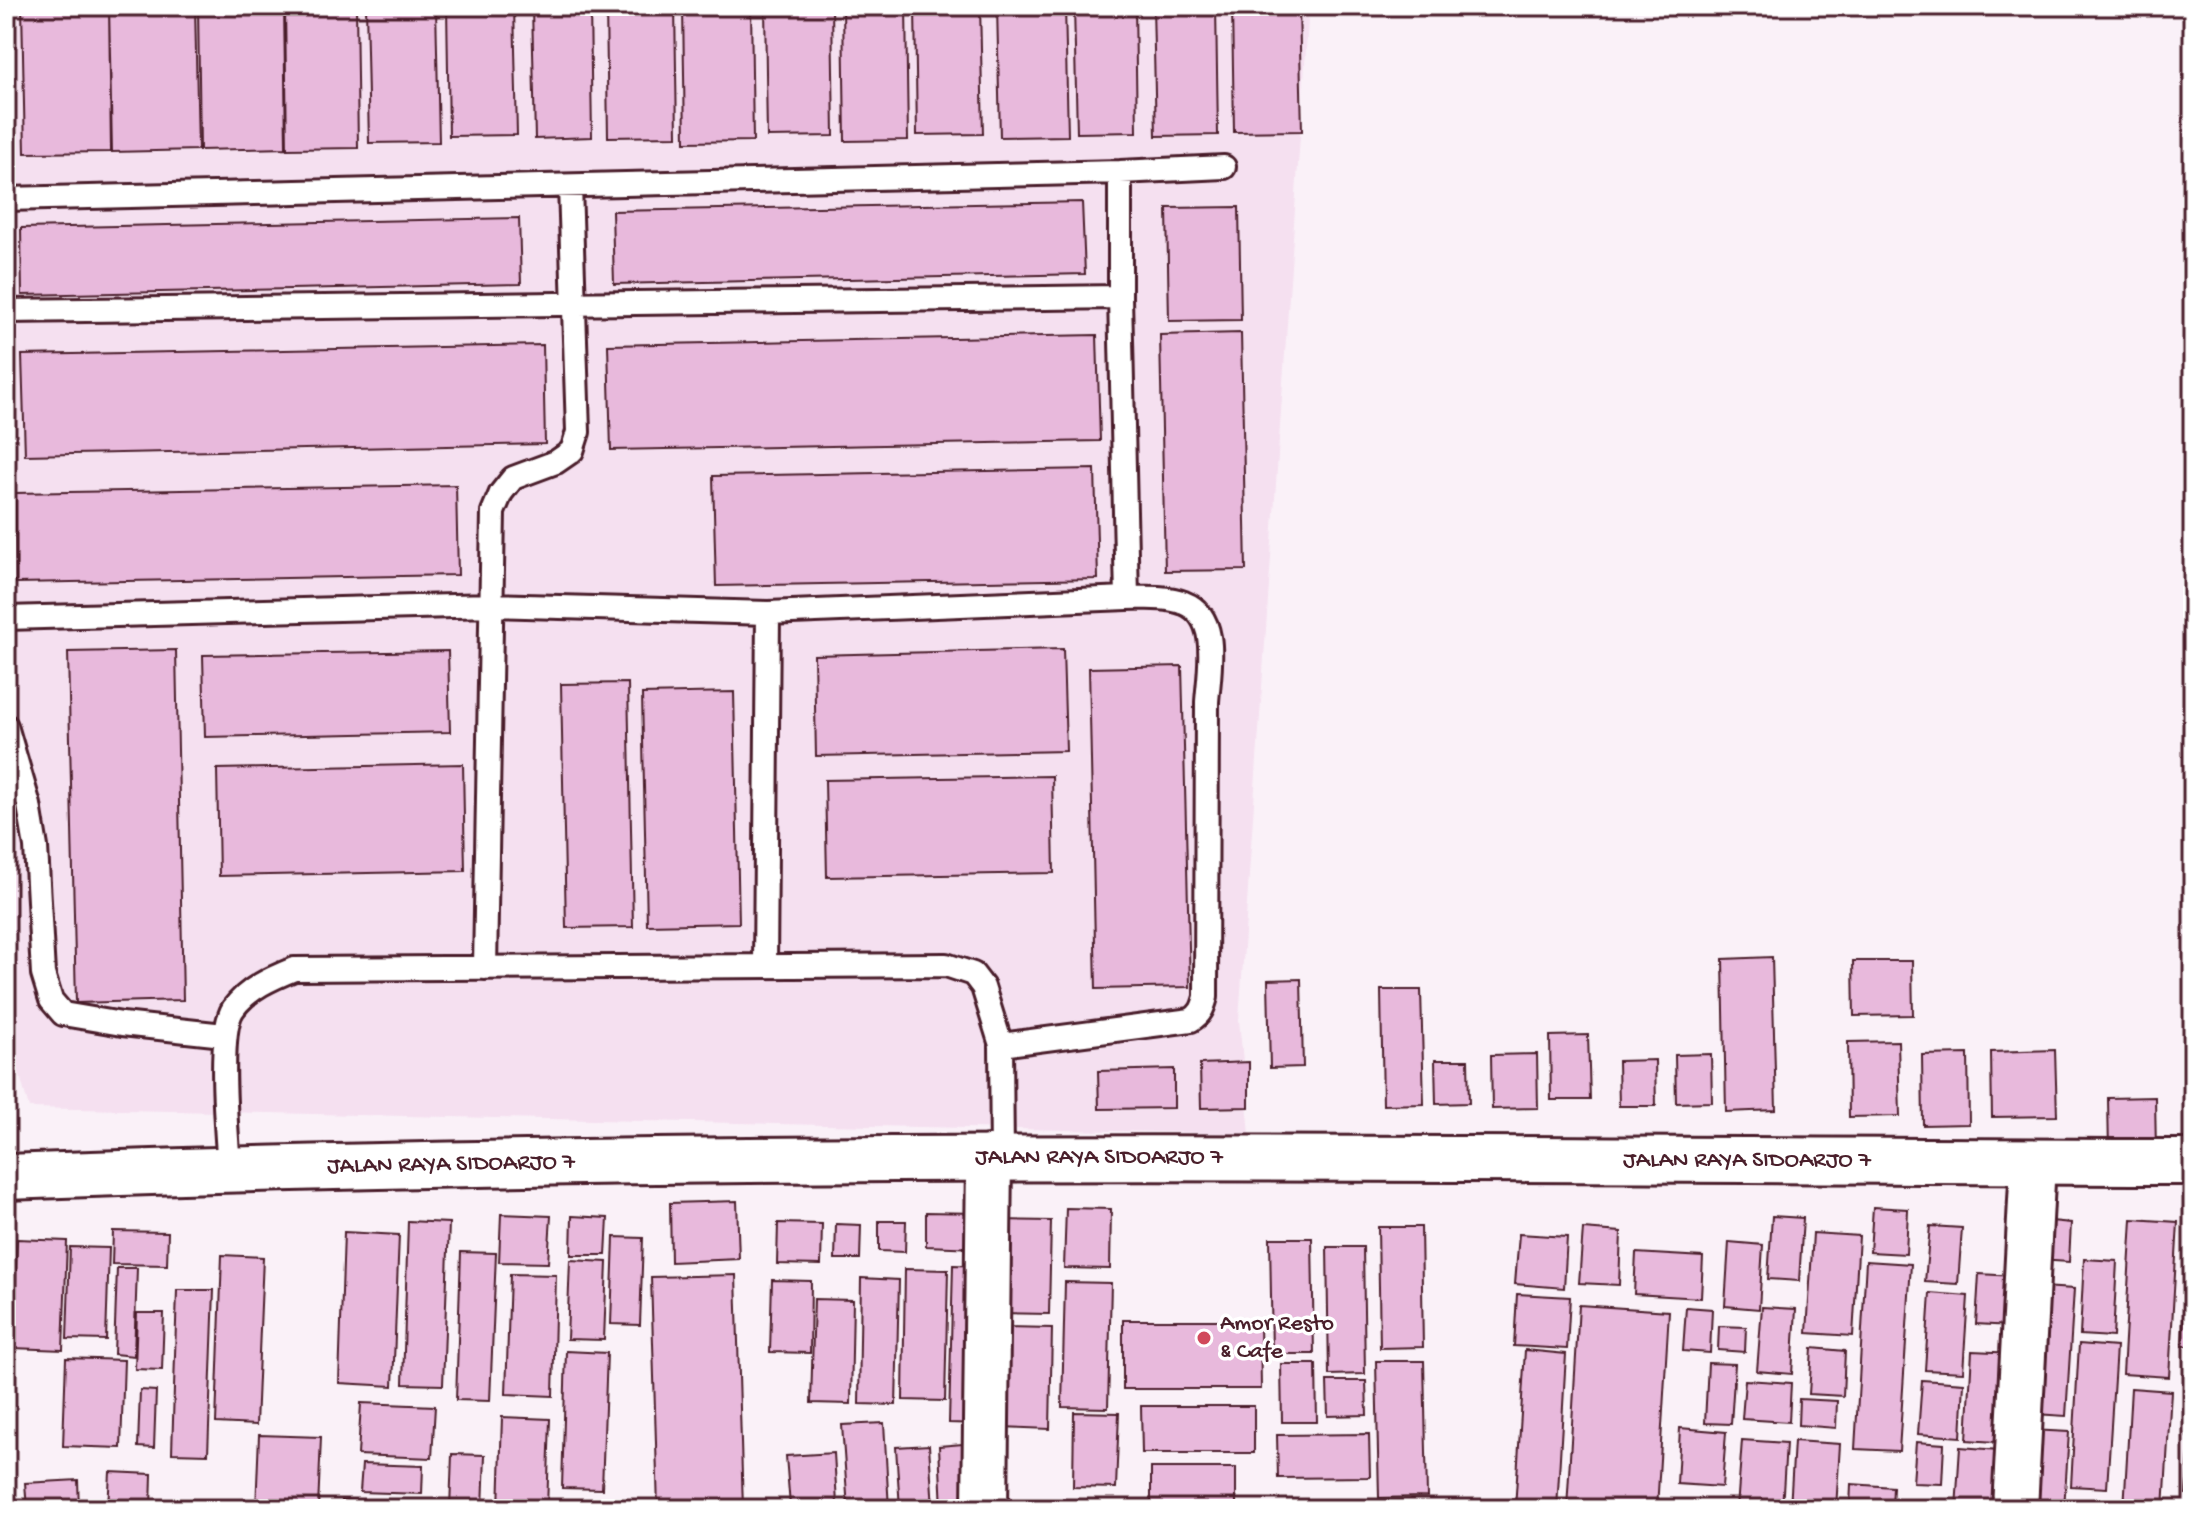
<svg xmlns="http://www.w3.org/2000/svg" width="2199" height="1515" viewBox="0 0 2199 1515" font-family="'Gochi Hand',sans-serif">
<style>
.built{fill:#f5e0f0}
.building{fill:#e8b9dc;stroke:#4a1f2b;stroke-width:2}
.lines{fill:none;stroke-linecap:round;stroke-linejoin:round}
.service-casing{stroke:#4a1f2b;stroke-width:28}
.minor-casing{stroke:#4a1f2b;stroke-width:50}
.secondary-casing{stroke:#4a1f2b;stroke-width:50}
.service{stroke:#fff;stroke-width:22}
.minor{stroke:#fff;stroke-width:44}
.secondary{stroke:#fff;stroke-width:44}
.poi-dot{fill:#d1495b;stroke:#fff;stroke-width:3}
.labels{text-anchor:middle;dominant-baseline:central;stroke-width:7;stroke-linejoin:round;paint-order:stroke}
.street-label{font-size:24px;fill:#4a1f2b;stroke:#fff}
.poi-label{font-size:24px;fill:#4a1f2b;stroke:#fff;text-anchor:start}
</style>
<rect width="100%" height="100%" fill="#faf1f8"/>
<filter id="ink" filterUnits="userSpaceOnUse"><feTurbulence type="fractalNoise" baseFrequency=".0125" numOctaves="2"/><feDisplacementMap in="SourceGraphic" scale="16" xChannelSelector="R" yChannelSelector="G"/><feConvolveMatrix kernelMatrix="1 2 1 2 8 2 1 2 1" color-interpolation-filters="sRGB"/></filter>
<g filter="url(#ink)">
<path class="built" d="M6,6H1309L1239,1020L1250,1134L29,1108L6,1026Z"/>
<path class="building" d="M22,6H109L111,152L25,153Z
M109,6H195L198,150L112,152Z
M198,6H284L286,148L200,150Z
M285,6H356L358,148L287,149Z
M366,6H436L439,142L369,143Z
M447,6H514L517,135L449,136Z
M532,6H590L592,137L535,139Z
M606,6H675L677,136L608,137Z
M683,6H751L753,141L685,142Z
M765,6H832L834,136L767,137Z
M843,6H906L908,140L845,141Z
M915,6H980L983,134L917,135Z
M997,6H1065L1068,136L1000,137Z
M1074,6H1135L1137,132L1077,133Z
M1153,6H1216L1218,135L1156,136Z
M1232,6H1299L1302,131L1234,132Z
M1082,202L1085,274L614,284L612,211Z
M1239,207L1241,320L1169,321L1167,208Z
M519,218L521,284L22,295L21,228Z
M1241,333L1246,570L1165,571L1160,335Z
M1097,335L1100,441L611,450L608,345Z
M543,345L545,444L25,455L22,355Z
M1095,469L1098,579L716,586L713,476Z
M456,485L458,575L16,583L15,493Z
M1063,649L1066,751L816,756L814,655Z
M176,650L183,1000L76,1003L68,652Z
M448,651L450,732L205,737L203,655Z
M1182,666L1190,987L1096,989L1089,668Z
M628,683L633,927L566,928L561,684Z
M734,692L739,923L647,925L642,694Z
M463,764L465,871L219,876L217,769Z
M1052,776L1054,873L827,877L825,780Z
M1772,957L1776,1110L1726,1112L1723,959Z
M1853,961H1912L1913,1015L1854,1016Z
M1301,979L1303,1067L1270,1068L1268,980Z
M1381,990H1421L1424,1104L1383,1105Z
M1588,1035L1590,1100H1551L1550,1036Z
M1898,1041L1900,1116L1849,1117L1848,1042Z
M2055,1050L2057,1116L1992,1117L1991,1052Z
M1537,1054L1538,1108L1492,1109L1491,1055Z
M1711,1054L1712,1102L1676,1103L1675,1055Z
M1968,1054L1969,1124L1923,1125L1922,1055Z
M1435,1060H1468L1469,1103L1436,1104Z
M1655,1060L1656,1106H1619L1618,1061Z
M1249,1062V1107L1201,1108L1200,1064Z
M1174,1069V1108L1099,1109L1098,1071Z
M2155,1097L2156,1152L2109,1153L2108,1098Z
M737,1201L739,1259L671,1262L670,1203Z
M1873,1207L1908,1209L1906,1254L1870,1252Z
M1066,1208L1111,1209L1110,1269L1064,1268Z
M926,1212L977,1213V1248L926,1246Z
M501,1214L551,1216L548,1263L499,1262Z
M572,1216L608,1218L606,1255H571Z
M1772,1216L1803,1218L1799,1281L1768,1279Z
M2132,1219L2178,1222L2169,1377L2123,1374Z
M999,1220L1051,1221L1049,1314L997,1313Z
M2041,1220L2071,1223L2069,1262L2038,1260Z
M408,1221L449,1223L443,1385L403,1384Z
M879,1221H906L905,1252L879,1251Z
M778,1223L822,1224L821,1265L777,1264Z
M836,1224L861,1225L860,1259H835Z
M1930,1226L1962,1228L1958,1284L1925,1282Z
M1378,1227H1421L1423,1347L1380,1348Z
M1583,1229L1621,1232L1619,1285L1579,1283Z
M113,1231L168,1232L167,1265L112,1264Z
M344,1232L399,1235L393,1386L339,1383Z
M1813,1233L1859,1236L1853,1336L1807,1333Z
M1519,1234L1567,1237L1564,1288L1515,1284Z
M614,1237L643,1238L640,1325L611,1324Z
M1270,1238H1312L1314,1354H1272Z
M17,1239L67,1241L63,1350L13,1348Z
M1729,1242L1763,1245L1759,1309L1725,1306Z
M70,1247L109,1248L106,1340L67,1339Z
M1327,1247H1363L1365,1374L1329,1375Z
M2188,1251L2193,1252V1346H2182Z
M461,1252L496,1253L490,1401L456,1400Z
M1636,1253L1703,1257L1701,1298L1634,1294Z
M222,1255L263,1257L256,1425L216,1423Z
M2084,1259L2117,1261L2113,1337L2080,1335Z
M570,1260L607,1262L604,1340L567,1339Z
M1866,1261L1911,1264L1899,1451L1855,1449Z
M953,1265L984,1266L980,1424L949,1423Z
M117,1268H137L134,1356L114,1354Z
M905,1269L948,1270L945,1401L903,1400Z
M510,1274L556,1275L553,1396L506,1394Z
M1979,1274L2014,1276L2011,1326L1976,1324Z
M736,1275L743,1509H658L651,1277Z
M861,1278L899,1280L896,1405L859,1404Z
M772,1280L811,1281L810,1353L770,1352Z
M1065,1282L1111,1283L1108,1408L1062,1407Z
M2042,1287L2074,1289L2066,1416L2035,1414Z
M177,1290H214L208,1454L172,1453Z
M1930,1293L1968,1296L1963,1372L1925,1370Z
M1517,1294L1570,1297L1567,1349L1514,1346Z
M814,1299L853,1300L851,1404L811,1403Z
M1579,1305L1669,1311L1657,1509H1567Z
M1686,1307L1712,1309L1710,1353L1683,1351Z
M1762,1307L1796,1309L1792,1374L1757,1371Z
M137,1313H164L162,1370L135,1369Z
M1123,1320H1260L1261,1389H1123Z
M1719,1326L1746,1327L1745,1352L1718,1350Z
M1003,1327L1052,1328L1050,1429L1001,1427Z
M2079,1344L2116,1347L2107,1488L2071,1486Z
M1812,1348L1845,1351L1843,1396L1809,1394Z
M1525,1350L1566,1354L1557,1509H1515Z
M566,1351L607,1353L602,1489L562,1488Z
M1972,1351L2015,1353L2010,1443L1967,1440Z
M66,1358L124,1360L121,1448L63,1446Z
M1376,1361H1424L1427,1497L1379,1498Z
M2191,1362H2193V1438L2187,1437Z
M1708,1363L1735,1364L1731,1424L1705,1423Z
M1281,1364H1316L1317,1422H1282Z
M1745,1380L1791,1383L1789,1422L1742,1419Z
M1922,1380L1964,1383L1961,1437L1918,1434Z
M1327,1381H1366L1367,1415L1328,1416Z
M2131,1388L2171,1391L2164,1509H2124Z
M140,1390L156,1391L154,1448L138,1447Z
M1799,1399L1837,1401L1836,1428L1798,1425Z
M361,1403L435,1406L432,1458L358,1455Z
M1141,1406H1254V1453H1142Z
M1074,1412L1119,1413L1116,1488L1073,1487Z
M502,1417L550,1419L547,1509H499Z
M884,1423L889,1509H848L842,1425Z
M1680,1428L1726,1432L1722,1487L1677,1484Z
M2031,1430L2069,1432L2064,1509H2027Z
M1369,1434L1370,1477L1278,1478L1277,1435Z
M259,1435L321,1437L318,1509H256Z
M1742,1440L1786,1443L1782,1509H1737Z
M1794,1441L1840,1444L1836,1509H1790Z
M1916,1442L1944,1444L1942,1484L1913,1483Z
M975,1443L978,1509H942L939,1446Z
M929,1445L933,1509H900L896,1447Z
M1960,1447L2012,1451L2008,1509H1956Z
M834,1453L837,1504L790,1506L786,1456Z
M2189,1453H2193V1494H2186Z
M452,1454L485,1455L483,1509H450Z
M362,1464L423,1466L422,1494L360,1492Z
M1151,1468H1236V1509H1151Z
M110,1472L152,1474L151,1509H108Z
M78,1480L79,1509H27L25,1483Z
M1851,1484L1893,1487L1892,1509H1850Z
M342,1500L413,1503V1509H342Z
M164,1502H197L196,1509H164Z
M2111,1503V1509H2076V1504Z
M554,1505L597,1507V1509H553Z"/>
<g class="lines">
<g class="service-casing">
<path id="service" d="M1120,172V297L1127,598
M6,199L1120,172L1224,167
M6,311L1120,297
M6,618L491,605L768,613L1127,598C1145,598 1167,596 1184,603C1221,617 1209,671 1207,702L1206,997C1203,1008 1201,1014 1191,1020L1001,1045
M6,726L29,805L36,847L43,974L51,1000L63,1014L122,1024L224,1035
M765,966L768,613
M485,968L493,512L501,493L513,478L556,462L572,451L578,432L570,186
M229,1168C227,1135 217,1033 233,1009C248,988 272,978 294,969L946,965L973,974L983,987L1001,1045L1002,1158"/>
</g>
<g class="minor-casing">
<path id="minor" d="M985,1509L989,1158
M2015,1509L2033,1162"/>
</g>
<g class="secondary-casing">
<path id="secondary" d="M6,1177C735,1149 1464,1160 2193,1162"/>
</g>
<use href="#service" class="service"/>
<use href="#minor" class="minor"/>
<use href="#secondary" class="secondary"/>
</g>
</g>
<circle class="poi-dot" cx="1204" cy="1338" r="8"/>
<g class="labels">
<g class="street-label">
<text x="1099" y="1158">JALAN RAYA SIDOARJO 7</text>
<text x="1747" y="1161">JALAN RAYA SIDOARJO 7</text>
<text transform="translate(451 1165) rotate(-1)">JALAN RAYA SIDOARJO 7</text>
</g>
<g class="poi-label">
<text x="1220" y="1324">Amor Resto<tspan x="1220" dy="28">&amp; Cafe</tspan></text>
</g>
</g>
<rect width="2199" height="1515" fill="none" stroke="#fff" stroke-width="32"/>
<rect x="16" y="16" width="2167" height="1483" fill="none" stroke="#4a1f2b" stroke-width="3" filter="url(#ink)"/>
</svg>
